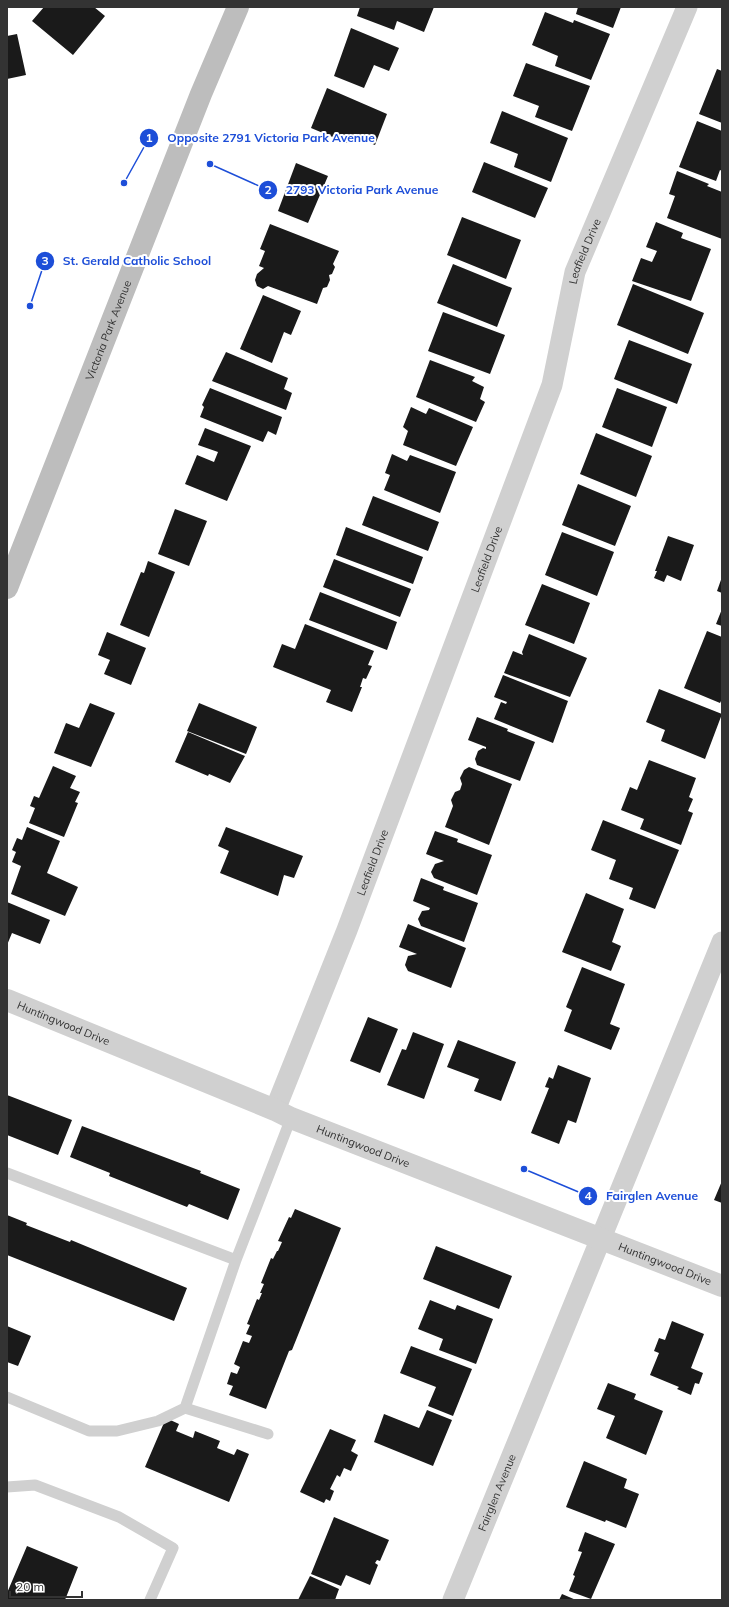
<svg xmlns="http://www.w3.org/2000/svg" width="729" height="1607" viewBox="0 0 729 1607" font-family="Mulish,sans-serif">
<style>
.building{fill:#1a1a1a}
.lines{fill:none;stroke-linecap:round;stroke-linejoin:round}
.service{stroke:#d0d0d0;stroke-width:11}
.minor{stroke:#d0d0d0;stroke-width:21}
.tertiary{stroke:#d0d0d0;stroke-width:22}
.secondary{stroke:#bdbdbd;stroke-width:22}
.labels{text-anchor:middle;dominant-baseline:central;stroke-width:4;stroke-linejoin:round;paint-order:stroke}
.street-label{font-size:11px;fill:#333;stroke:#fff}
.leader{fill:none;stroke:#1d4ed8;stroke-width:1.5}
.callout-dot{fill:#1d4ed8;stroke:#fff;stroke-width:1.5}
.mark-label{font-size:12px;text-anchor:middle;font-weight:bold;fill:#fff}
.callout-label{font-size:12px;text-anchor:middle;font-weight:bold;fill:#1d4ed8;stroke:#fff;stroke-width:4;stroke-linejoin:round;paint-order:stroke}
</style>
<rect width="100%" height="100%" fill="#fff"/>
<path class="building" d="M44,7H94L105,16L73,55L32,21Z
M360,7H434L424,32L397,21L394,30L357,16Z
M578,7H621L613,28L576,14Z
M545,12L573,23L574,20L610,34L591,80L555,66L558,56L532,45Z
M351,28L399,48L389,71L374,65L364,88L334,76Z
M17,34L26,75L7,79V36Z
M526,63L590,86L572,131L535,117L539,106L513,96Z
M717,69L722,71V123L699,114Z
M327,88L387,114L375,145L350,135L347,143L311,128Z
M502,111L568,138L551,182L514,167L518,154L490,143Z
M697,121L722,131V171L720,170L716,181L679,167Z
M484,162L548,188L535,218L472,192Z
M296,163L328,176L308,223L278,211Z
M677,171L709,184L707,186L722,192V239L667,218L675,196L669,194Z
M462,217L521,240L506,279L447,255Z
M656,222L683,233L681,238L711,249L691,301L632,281L641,258L652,262L657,251L646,247Z
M270,224L339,251L333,264L335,267L332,274L329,275L330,280L327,287L323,288L317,304L268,286L263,289L257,286L255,280L257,274L264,268L259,266L265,251L260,249Z
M453,264L512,288L497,327L437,303Z
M633,284L704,313L688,354L617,325Z
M263,295L301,311L291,335L284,332L272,363L240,349Z
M443,312L505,335L490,374L428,351Z
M629,340L692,364L677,404L614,379Z
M226,352L288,378L284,389L292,393L286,410L212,381Z
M430,360L475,377L472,381L484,387L480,399L485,402L476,422L416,397Z
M210,388L282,417L276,435L268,431L263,442L200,417L204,407L202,405Z
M617,388L667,407L652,447L602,427Z
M411,407L426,414L429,408L473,427L456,466L403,445L408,431L403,427Z
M205,428L251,446L227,501L185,484L197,455L214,462L218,452L198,445Z
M596,433L652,456L636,497L580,474Z
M392,454L407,461L410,455L456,472L440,513L384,490L390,475L385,473Z
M578,484L631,506L615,546L562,525Z
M373,496L439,522L428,551L362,525Z
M175,509L207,521L189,566L158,554Z
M346,527L423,557L413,584L336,555Z
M562,532L614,552L597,596L545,575Z
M668,536L694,545L681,581L667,575L664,582L654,578L657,571H655Z
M334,559L411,589L400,617L323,587Z
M148,561L175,572L149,637L120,625L141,572L144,573Z
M722,577V593L717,591Z
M542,584L590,603L574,644L525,625Z
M320,592L397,622L387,650L309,620Z
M722,609V626L716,624Z
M305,624L374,651L368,665L372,666L366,679L363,678L360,687H362L352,712L326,702L331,690L273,667L282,644L295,649Z
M707,631L722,637V699L720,703L684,688Z
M107,632L146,648L131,685L104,674L110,660L98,655Z
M529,634L587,658L570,697L504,673L513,651L523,655L522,652Z
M503,675L568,701L553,743L494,719L501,702L506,704L507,702L494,697Z
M659,689L722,714L705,759L661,741L665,730L646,722Z
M90,703L115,713L91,767L54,753L66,723L79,728Z
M199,703L257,727L246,754L187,731Z
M477,717L508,729L507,731L535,742L520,781L477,765L475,759L478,751L483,748L486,749V747L468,740Z
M188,732L245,756L230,783L209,774L208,776L175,762Z
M649,760L696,778L689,797L693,799L688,811L693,813L681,845L640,829L644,819L621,810L630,787L637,790Z
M53,766L76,776L70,788L80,792L75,802L78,803L64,837L29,823L35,808L30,806L34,796L39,798Z
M469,767L512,784L489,845L445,827L453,806L451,800L455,792L460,790L462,784L460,778L464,770Z
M603,820L679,850L655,909L629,899L633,888L609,879L616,860L591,850Z
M27,827L60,841L47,873L78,887L65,916L11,894L21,866L12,862L16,852L12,850L17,838L22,840Z
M226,827L303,856L294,878L284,875L278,896L220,873L229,851L218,846Z
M435,831L458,839L457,842L492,855L477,895L434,878L431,872L435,864L444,861L426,854Z
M421,878L444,887L443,890L478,903L464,942L421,926L418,919L422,911L429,910L430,908L413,901Z
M586,893L624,909L612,942L621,946L611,971L562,952Z
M7,902L50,920L40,944L12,933L7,945Z
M408,924L466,948L451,988L408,971L405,965L408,956L417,954L399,947Z
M582,967L625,984L610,1024L620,1028L611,1050L564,1031L572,1010L566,1007Z
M368,1017L398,1029L380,1073L350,1061Z
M413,1032L444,1044L424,1099L387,1085L402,1049L406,1050Z
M458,1040L516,1062L501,1101L474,1091L479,1079L447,1067Z
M558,1065L591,1078L576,1123L568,1120L559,1144L531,1133L549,1088L545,1087L549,1077L553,1079Z
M7,1095L72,1120L58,1155L7,1135Z
M82,1126L201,1171L200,1173L240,1189L228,1220L189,1204L187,1207L109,1176L110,1173L70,1157Z
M722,1181V1203L714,1200Z
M295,1209L341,1228L292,1350L289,1351L266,1409L229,1395L233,1386L227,1384L231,1372L237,1374L240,1367L234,1364L243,1341L249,1343L252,1336L246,1334L250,1325L247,1324L257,1299L259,1300L262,1293H260L264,1284L261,1283L271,1258L273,1259L277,1251H278L282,1242L278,1241L289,1217L291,1218Z
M7,1215L27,1223L26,1225L70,1242L71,1240L187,1288L174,1321L7,1255Z
M436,1246L512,1276L499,1309L423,1279Z
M430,1300L455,1310L457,1305L493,1319L476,1364L439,1350L443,1339L418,1329Z
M672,1321L704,1334L691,1368L703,1373L699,1384L695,1383L691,1395L677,1389L679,1387L650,1375L659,1353L654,1351L659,1338L665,1340Z
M7,1326L31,1336L18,1366L7,1362Z
M411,1346L472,1369L453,1416L428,1406L436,1387L400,1373Z
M608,1383L636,1394L634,1399L663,1411L646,1455L606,1438L615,1416L597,1409Z
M427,1410L452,1420L433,1466L374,1442L384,1414L419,1428Z
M166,1418L179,1424L176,1431L193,1438L195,1431L220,1441L217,1448L234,1455L237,1449L249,1454L229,1502L145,1467Z
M330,1429L356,1440L351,1451L358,1455L351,1471L344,1468L340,1477L337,1475L330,1489L334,1491L330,1501L326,1499L324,1503L300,1492Z
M584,1461L627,1479L624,1488L639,1494L626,1528L606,1520L605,1522L566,1507Z
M334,1517L389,1540L380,1561L377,1560L375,1563L378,1565L370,1585L346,1575L341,1586L311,1574Z
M585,1532L615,1544L591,1599L569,1591L575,1576L573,1575L582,1552L578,1551Z
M27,1546L78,1567L65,1600H7V1593Z
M310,1576L339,1589L335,1600H298Z
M562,1594L576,1600H559Z"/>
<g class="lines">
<path class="service" d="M7,1173L236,1260
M7,1397L89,1431H117L158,1421L185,1408
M268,1434L185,1408L236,1260L291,1118
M7,1487L35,1485L119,1517L173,1548L150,1600"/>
<g class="minor">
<path id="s1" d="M275,1110L347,930L552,385L575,272L687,7"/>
<path id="s2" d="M453,1600L722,942"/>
</g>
<path class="tertiary" id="s3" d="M7,1000L275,1110L291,1118L722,1286"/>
<path class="secondary" id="s4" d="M7,588L201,94L238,7"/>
</g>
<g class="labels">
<g class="street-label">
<text stroke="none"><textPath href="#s1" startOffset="914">Leafield Drive</textPath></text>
<text stroke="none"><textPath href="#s4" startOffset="277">Victoria Park Avenue</textPath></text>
<text stroke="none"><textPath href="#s1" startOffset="590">Leafield Drive</textPath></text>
<text stroke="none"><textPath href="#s1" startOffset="266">Leafield Drive</textPath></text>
<text stroke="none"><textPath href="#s3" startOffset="61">Huntingwood Drive</textPath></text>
<text stroke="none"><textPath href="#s3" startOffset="385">Huntingwood Drive</textPath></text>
<text stroke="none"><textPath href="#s3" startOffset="709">Huntingwood Drive</textPath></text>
<text stroke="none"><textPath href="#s2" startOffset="116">Fairglen Avenue</textPath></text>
</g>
</g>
<path class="leader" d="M124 183L149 138M210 164L268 190M30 306L45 261M524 1169L588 1196"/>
<g class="callout-dot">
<circle cx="124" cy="183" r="4"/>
<circle cx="210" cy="164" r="4"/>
<circle cx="30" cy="306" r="4"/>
<circle cx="524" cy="1169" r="4"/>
<circle cx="149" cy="138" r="10"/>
<circle cx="268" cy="190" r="10"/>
<circle cx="45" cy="261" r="10"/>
<circle cx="588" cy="1196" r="10"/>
</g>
<g class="mark-label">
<text x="149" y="142">1</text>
<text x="268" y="194">2</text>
<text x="45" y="265">3</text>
<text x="588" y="1200">4</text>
</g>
<g class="callout-label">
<text x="271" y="142">Opposite 2791 Victoria Park Avenue</text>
<text x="362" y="194">2793 Victoria Park Avenue</text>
<text x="137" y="265">St. Gerald Catholic School</text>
<text x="652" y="1200">Fairglen Avenue</text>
</g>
<rect width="729" height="1607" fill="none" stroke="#333333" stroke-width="16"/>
<path d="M10 1591v6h72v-6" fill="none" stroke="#333333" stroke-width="2"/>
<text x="16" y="1591" font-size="12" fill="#333333" stroke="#ffffff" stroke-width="3" paint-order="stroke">20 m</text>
</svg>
